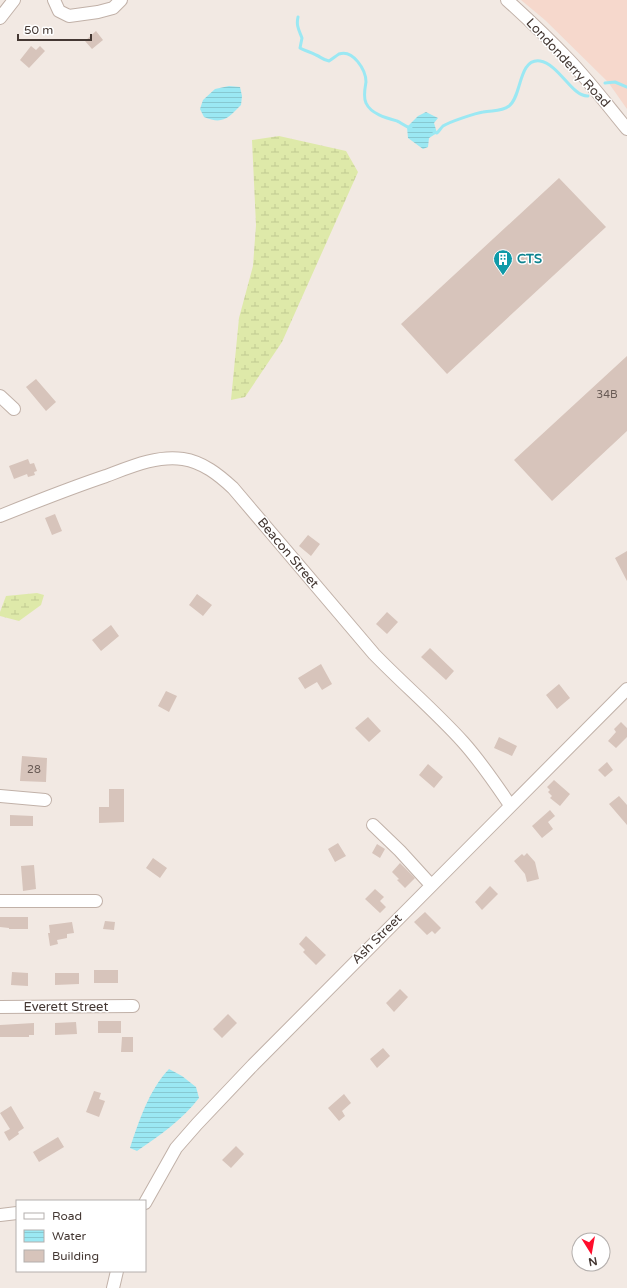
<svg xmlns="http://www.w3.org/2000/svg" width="627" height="1288" viewBox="0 0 627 1288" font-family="'Varela Round',sans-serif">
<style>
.commercial{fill:#f6d8cc}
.wetland{fill:url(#wetland-marsh)}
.water{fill:url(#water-rules)}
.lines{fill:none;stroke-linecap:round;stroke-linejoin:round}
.stream{stroke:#9be8f3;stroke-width:3}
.building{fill:#d7c4bb}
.minor-casing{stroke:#c1b1a8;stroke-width:14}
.minor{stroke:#fff;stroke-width:12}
.labels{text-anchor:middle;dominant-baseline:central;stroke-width:3;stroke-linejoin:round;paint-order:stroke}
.number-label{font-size:11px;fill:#695b55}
.street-label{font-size:13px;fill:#443833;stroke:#fff}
.culture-label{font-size:13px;font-weight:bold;fill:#0d838f;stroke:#fff;text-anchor:start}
</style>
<defs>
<pattern id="wetland-marsh" width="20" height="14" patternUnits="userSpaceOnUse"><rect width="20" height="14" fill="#dee9a9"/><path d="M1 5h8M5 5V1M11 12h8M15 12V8" fill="none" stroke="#c0c992"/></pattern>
<pattern id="water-rules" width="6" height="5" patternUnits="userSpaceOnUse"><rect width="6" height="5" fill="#9be8f3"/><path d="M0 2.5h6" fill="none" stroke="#87c8d1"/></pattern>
</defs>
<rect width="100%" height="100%" fill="#f2e9e3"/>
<path class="commercial" d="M521,0H627V109L608,82L545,20Z"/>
<path class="wetland" d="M279,136L346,151L358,172L282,342L245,397L231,400L239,318L253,266L256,225L252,140Z
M37,593L44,595L41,605L19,621L0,616V612L6,596Z"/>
<path class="water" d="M229,86L240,87L242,96L241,105C228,118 223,125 204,117L200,109L203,100L215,89Z
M426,112L438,118L434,123L437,133L429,138L428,147L423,149L408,138L407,127L418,116Z
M169,1069L182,1076L196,1087L199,1098C182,1120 159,1136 137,1151L130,1148C139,1121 149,1090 169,1069Z"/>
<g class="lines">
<path class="stream" d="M298,17C296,26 299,30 302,38L300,48C305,51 311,52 316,55C321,57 323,60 329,61C332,59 336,56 339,54C353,49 366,70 366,82C365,88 363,97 366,103C371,114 386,118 397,121C402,123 405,127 411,128
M605,83L615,82L627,87
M434,132L437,133C439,131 441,128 443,126C449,122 476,113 483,112C493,110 501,112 509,106C522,97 518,58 540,61C559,64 572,97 588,96"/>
</g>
<path class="building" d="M96,31L103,40L92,49L85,41Z
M31,46L36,50L40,46L45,51L29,68L20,60Z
M559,178L606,227L447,374L401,324Z
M627,356V431L552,501L514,460Z
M36,379L56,402L46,411L26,387Z
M28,459L30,464L34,463L37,471L34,472L35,475L28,477L27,474L14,479L9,466Z
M55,514L62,531L52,535L45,518Z
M308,535L320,544L311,556L299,546Z
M627,551V581L615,558Z
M197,594L212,605L203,616L189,605Z
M387,612L398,622L387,634L376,624Z
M111,625L119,636L101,651L92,640Z
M430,648L454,671L446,680L421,657Z
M321,664L332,684L322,690L317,682L305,689L298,678Z
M559,684L570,698L557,709L546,695Z
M166,691L177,696L169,712L158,706Z
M368,717L381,731L369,742L355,728Z
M621,722L627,728V737L616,748L608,741L616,732L614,729Z
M499,737L517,746L512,756L494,748Z
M22,756L47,758L46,782L20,781Z
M607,762L613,770L605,777L598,770Z
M428,764L443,777L434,788L419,775Z
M554,780L570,794L560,806L550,798L552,796L548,792L550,790L547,787Z
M109,789H124V822L99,823V807H109Z
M619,796L627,805V825L609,804Z
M550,810L555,816L548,822L553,829L542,838L532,826Z
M10,815L33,816V826H10Z
M338,843L346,856L335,862L328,849Z
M377,844L385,849L380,858L372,853Z
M527,853L535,862L539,879L527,882L525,874L514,861L522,854L524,856Z
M153,858L167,868L160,878L146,868Z
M400,863L415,878L405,888L397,880L399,879L392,872Z
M34,865L36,889L23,891L21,866Z
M490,886L498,894L482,910L475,902Z
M375,889L384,897L380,901L386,907L380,913L365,899Z
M425,912L441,928L435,934L432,931L427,935L414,922Z
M0,917H28V929H9V928L0,927Z
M105,921L115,922L114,930L103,929Z
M72,922L74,933L67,934V938L57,940L58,944L50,946L48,933H50L49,925Z
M306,936L326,955L316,965L303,952L305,950L299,944Z
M94,970H118V983H94Z
M12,972L28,973V986L11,985Z
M55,973H79V984L55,985Z
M400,989L408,997L394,1012L386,1003Z
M228,1014L237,1023L222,1038L213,1029Z
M98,1021H121V1033H98Z
M76,1022L77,1034L55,1035V1023Z
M34,1023V1035H29V1037H0V1025Z
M122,1037H133V1052H121Z
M383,1048L390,1056L377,1068L370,1059Z
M94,1091L101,1093L99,1099L105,1101L99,1117L86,1112Z
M344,1094L351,1103L342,1111L345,1116L339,1121L328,1108Z
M11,1106L24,1128L18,1132L19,1134L9,1141L4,1132L10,1129L0,1113Z
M58,1137L64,1147L39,1162L33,1152Z
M236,1146L244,1154L231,1168L222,1160Z"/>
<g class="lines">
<g class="minor-casing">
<path id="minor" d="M54,0L59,11L69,16L98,12L113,8L121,0
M507,0C528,19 549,39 569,60C590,82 608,106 627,129
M0,18L14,0
M0,396L14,409
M0,516C35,502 70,488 106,476C130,467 157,455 183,459C203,462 219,475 233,488L374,654C403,684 435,711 463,742C481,762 495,783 510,805
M0,796L45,800
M373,825L400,851L431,885
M0,901H96
M0,1007L133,1006
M145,1203L176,1148L197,1124L253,1065L627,689
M0,1215L17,1213
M113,1288L117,1271"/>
</g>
<use href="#minor" class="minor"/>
</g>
<defs>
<g id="building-pin" transform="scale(1)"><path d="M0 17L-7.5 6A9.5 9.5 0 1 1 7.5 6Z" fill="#0f9aa8" stroke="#fff"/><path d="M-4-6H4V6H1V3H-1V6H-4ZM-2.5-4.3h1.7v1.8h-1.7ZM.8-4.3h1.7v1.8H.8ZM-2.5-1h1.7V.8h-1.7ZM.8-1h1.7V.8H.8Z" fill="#fff"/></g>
</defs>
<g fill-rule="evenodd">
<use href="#building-pin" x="503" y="259"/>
</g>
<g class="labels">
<g class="number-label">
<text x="607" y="394">34B</text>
<text x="34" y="769">28</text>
</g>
<g class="street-label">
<text transform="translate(568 63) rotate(47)">Londonderry Road</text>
<text transform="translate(288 553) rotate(50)">Beacon Street</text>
<text transform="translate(377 939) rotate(-45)">Ash Street</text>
<text x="66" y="1007">Everett Street</text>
</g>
<g class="culture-label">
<text x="517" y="259">CTS</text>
</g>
</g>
<rect x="16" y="1200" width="130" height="72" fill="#ffffff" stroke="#b4afad"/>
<rect x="24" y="1213" width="20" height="6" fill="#ffffff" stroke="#b4afad"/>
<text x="52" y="1220" font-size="12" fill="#443833">Road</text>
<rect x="24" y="1230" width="20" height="12" fill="url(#water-rules)" stroke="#b4afad"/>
<text x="52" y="1240" font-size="12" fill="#443833">Water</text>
<rect x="24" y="1250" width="20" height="12" fill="#d7c4bb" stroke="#b4afad"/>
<text x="52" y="1260" font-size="12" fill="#443833">Building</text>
<g transform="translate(591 1252) rotate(169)"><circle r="19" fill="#ffffff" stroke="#b4afad"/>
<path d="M0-3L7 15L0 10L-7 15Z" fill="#ff0d2c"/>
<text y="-6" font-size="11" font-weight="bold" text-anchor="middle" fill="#443833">N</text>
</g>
<path d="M18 34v6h73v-6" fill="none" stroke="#443833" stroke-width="2"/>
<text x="24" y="34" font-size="12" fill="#443833" stroke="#ffffff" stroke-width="3" paint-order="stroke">50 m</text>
</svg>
